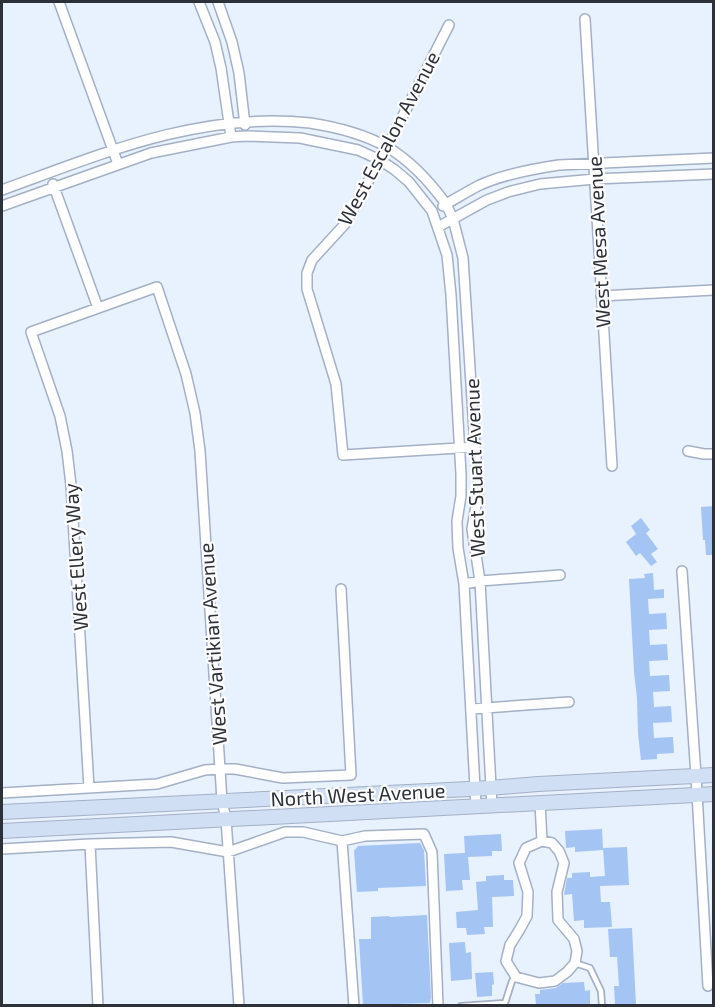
<svg xmlns="http://www.w3.org/2000/svg" width="715" height="1007" viewBox="0 0 715 1007" font-family="'Exo 2',sans-serif">
<style>
.building{fill:#a4c4f4}
.lines{fill:none;stroke-linecap:round;stroke-linejoin:round}
.service-casing{stroke:#a3b0c5;stroke-width:8}
.minor-casing{stroke:#a3b0c5;stroke-width:12}
.secondary-casing{stroke:#a3b0c5;stroke-width:16}
.service{stroke:#fff;stroke-width:4.5}
.minor{stroke:#fff;stroke-width:9}
.secondary{stroke:#d1dff4;stroke-width:14}
.labels{text-anchor:middle;dominant-baseline:central;stroke-width:4.5;stroke-linejoin:round;paint-order:stroke}
.street-label{font-size:20px;fill:#2d323a;stroke:#fdfdfd}
</style>
<rect width="100%" height="100%" fill="#e8f1fe"/>
<path class="building" d="M714,506V555H706L705,540H703L701,507Z
M641,518L650,530L646,533L658,549L651,554L657,562L651,566L640,553L636,556L626,542L636,534L631,526Z
M653,573L654,590L664,589V598L648,599L649,614L666,613L667,629L649,630L650,645L667,644L668,660L649,661L650,676L669,675L670,691L653,692L654,707L671,706L672,722L653,723L654,738L673,737L674,753L657,754V759L641,760L638,734L637,698L634,672L629,579L645,578L644,574Z
M602,829L603,850L575,852V847L566,848L565,831Z
M501,834L502,851H492V856L468,857L470,880H462L463,890L446,891L444,854L465,853L464,836Z
M420,843L424,850L426,886L378,888V891L357,892L354,851L358,846Z
M627,847L629,885L600,886L601,902H610L612,927L584,928V920L574,921L572,894L564,895L567,878H572V873L590,872V877L605,876L603,848Z
M504,875V880H513L514,896L492,897L493,927H484L485,934L467,935L466,928H457L456,912L478,910L476,882L486,881V876Z
M427,915L431,997L430,1003L363,1005L359,939H371V917L389,916L390,917Z
M632,928L636,1005H620V1004H615L614,986H619L617,957H610L608,929Z
M465,942L466,953L471,952L472,979L451,981L449,943Z
M493,972L494,984L492,985V996L477,997L475,973Z
M584,982L585,991L590,990V1005H536L535,994H540V990L556,988L563,983Z"/>
<g class="lines">
<g class="service-casing">
<path id="service" d="M575,963L590,968L601,991L602,1006
M461,1006L505,1003L512,981L516,977"/>
</g>
<g class="minor-casing">
<path id="minor" d="M59,2L118,164
M199,2L215,42L221,68L231,137
M218,2L232,42L239,73L245,125
M585,19L612,466
M449,25L387,147L345,224L312,260L307,273V289L336,384L343,455L475,447
M53,184L98,308
M2,190C101,154 201,111 310,123C336,127 364,134 387,147C411,161 430,182 446,204C457,198 468,191 480,185C504,174 532,169 559,165L714,158
M2,206L151,153L231,137L246,136L300,138L358,150L380,160L395,170L409,182L432,211L447,255L451,295L461,474V496L457,521L458,548L464,584L476,806
M443,206L446,204L453,219L463,258L475,447L479,488L472,529L480,581L492,806
M438,227L487,200L508,192L540,184L595,179L714,174
M601,296L714,290
M688,451L704,454H714
M682,571L696,776L708,986
M464,584L480,581L560,575
M471,709L569,702
M89,788L71,485L67,451L60,416L31,332L157,287L186,374L195,413L200,451L222,801L226,819L239,1006
M2,793L157,784L205,770L220,769H235L283,778L351,775L341,589
M540,803L542,841
M342,841L354,1006
M542,841L552,843L559,851L564,863L557,892L558,920L574,939L577,951L575,963L567,972L555,981L539,983L516,977L506,961L510,945L520,929L527,916L528,892L519,863L526,848Z
M90,844L98,1006
M2,849L90,844L171,842L228,852L285,832H303L342,841L365,836L424,834L432,852L438,1006"/>
</g>
<g class="secondary-casing">
<path id="secondary" d="M2,812L490,788L538,784L714,775
M2,831L714,794"/>
</g>
<use href="#service" class="service"/>
<use href="#minor" class="minor"/>
<use href="#secondary" class="secondary"/>
</g>
<g class="labels">
<g class="street-label">
<text transform="translate(388 138) rotate(-62)">West Escalon Avenue</text>
<text transform="translate(598 242) rotate(-93)">West Mesa Avenue</text>
<text transform="translate(474 468) rotate(-92)">West Stuart Avenue</text>
<text transform="translate(75 557) rotate(-94)">West Ellery Way</text>
<text transform="translate(212 644) rotate(-94)">West Vartikian Avenue</text>
<text transform="translate(358 794) rotate(-3)">North West Avenue</text>
</g>
</g>
<rect width="715" height="1007" fill="none" stroke="#2d323a" stroke-width="6"/>
</svg>
